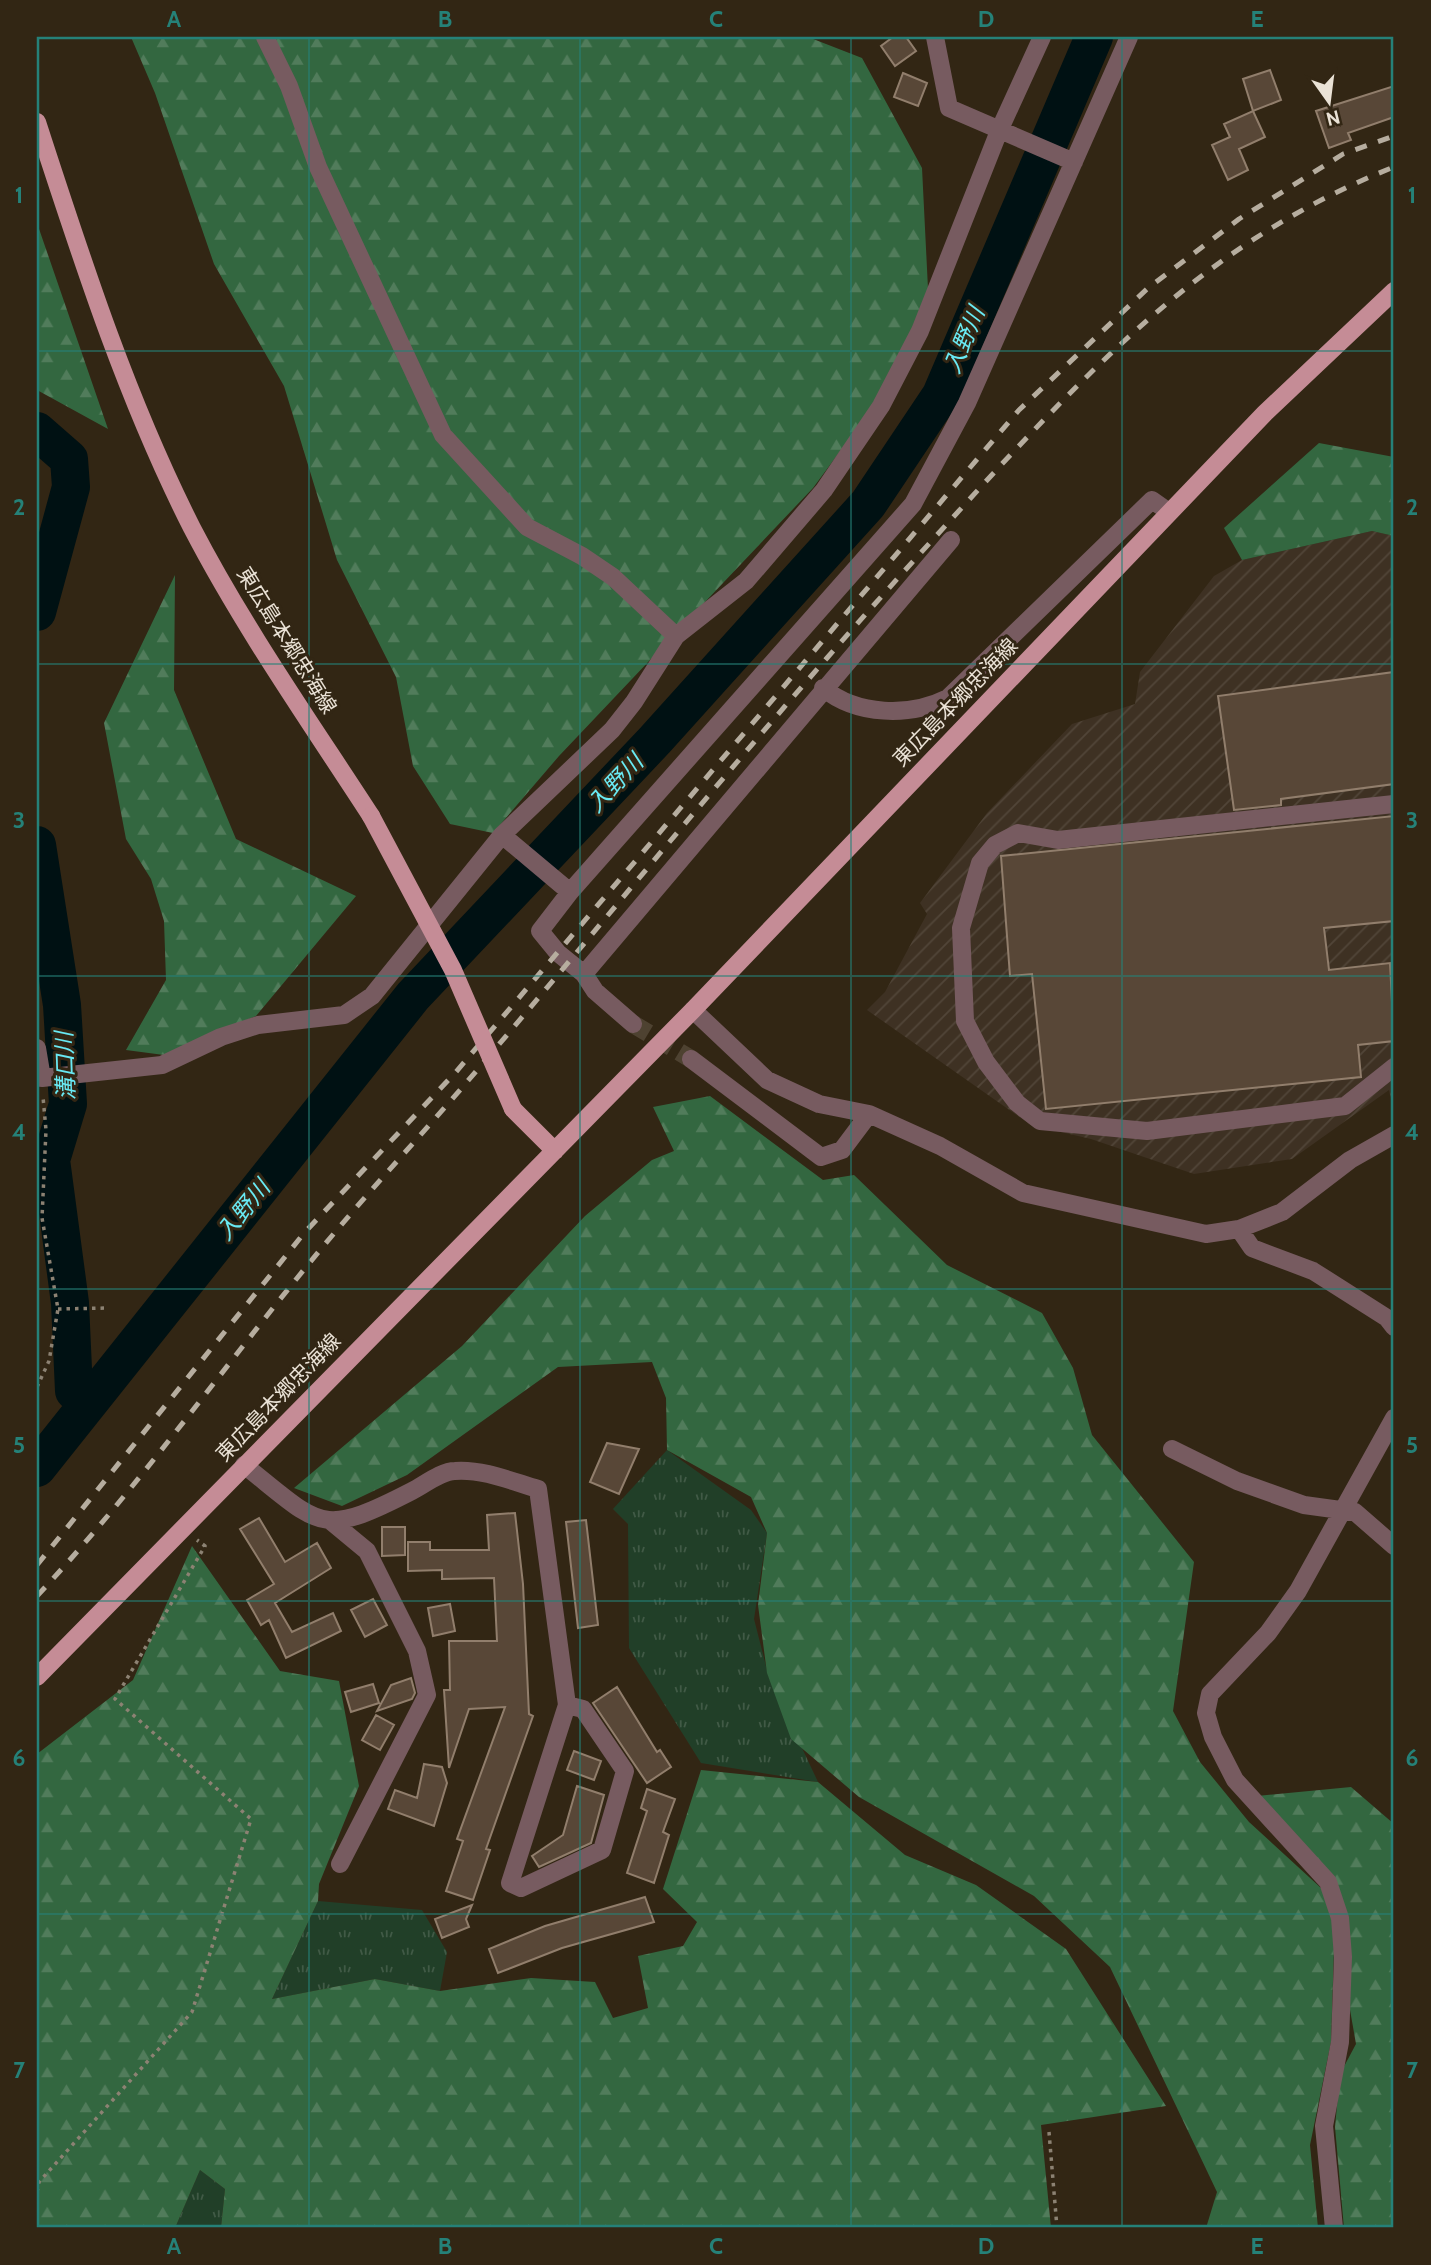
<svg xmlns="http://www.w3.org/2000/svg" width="1431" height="2265" viewBox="0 0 1431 2265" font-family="Cabin,'Noto Sans JP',sans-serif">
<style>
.industrial{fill:url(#industrial-furrows)}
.grass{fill:url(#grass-tufts)}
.forest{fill:url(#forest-firs)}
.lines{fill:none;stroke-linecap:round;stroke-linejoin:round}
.river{stroke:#001113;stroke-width:38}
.building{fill:#584737;stroke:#917e6c;stroke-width:2}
.minor-tunnel{stroke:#4e4231;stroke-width:18;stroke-dasharray:18 9;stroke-linecap:butt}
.path{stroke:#8c8273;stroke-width:3.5;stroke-dasharray:3.5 5;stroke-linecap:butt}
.minor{stroke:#775b60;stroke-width:18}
.major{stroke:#c58c96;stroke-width:18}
.rail{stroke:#b6ad9f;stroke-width:5;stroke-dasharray:12 12;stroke-linecap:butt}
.major-bridge{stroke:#c58c96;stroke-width:18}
.grid{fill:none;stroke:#258178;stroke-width:2;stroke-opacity:0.55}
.labels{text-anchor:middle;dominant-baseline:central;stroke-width:6;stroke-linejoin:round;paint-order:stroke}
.street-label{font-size:21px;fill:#eae2d6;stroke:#322614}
.water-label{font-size:23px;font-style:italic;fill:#69eaf4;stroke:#322614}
.neatline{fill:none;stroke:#258178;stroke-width:2.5}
.grid-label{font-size:23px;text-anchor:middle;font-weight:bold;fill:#258178}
</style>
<defs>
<pattern id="industrial-furrows" width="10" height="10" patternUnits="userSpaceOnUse" patternTransform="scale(1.75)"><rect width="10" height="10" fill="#3e3123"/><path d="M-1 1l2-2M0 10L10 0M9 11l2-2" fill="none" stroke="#514538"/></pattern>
<pattern id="grass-tufts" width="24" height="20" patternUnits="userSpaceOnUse" patternTransform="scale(1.75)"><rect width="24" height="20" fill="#213f28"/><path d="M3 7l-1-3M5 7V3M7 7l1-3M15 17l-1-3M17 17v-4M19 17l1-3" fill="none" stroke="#415a46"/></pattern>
<pattern id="forest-firs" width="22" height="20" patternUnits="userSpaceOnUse" patternTransform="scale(1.75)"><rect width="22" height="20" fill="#336740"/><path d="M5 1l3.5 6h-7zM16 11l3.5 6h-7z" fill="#517c5b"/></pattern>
</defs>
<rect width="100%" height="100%" fill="#322614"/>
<path class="industrial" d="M1372,531L1394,536V1113L1389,1090L1292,1159L1194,1174L1091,1139L1031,1125L867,1010L885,992L927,914L920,903L987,813L1072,724L1135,704L1140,672L1214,576L1242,560Z"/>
<path class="grass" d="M667,1450L751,1510L767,1533L754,1619L769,1678L818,1782L701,1763L629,1648L628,1524L613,1509Z
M318,1901L422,1910L447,1952L440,1991L375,1979L272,1999Z
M200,2170L225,2189L221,2228H175Z"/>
<path class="forest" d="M131,37H808L862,58L922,168L930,329L813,488L559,756L493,833L450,824L413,766L396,677L337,560L284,386L214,264L155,93Z
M37,223L108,429L37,390Z
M1319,443L1394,457V536L1372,531L1242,560L1224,528Z
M175,575L174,690L236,839L356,896L256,1016L164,1055L126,1050L166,980L164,921L151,879L126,839L104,723Z
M710,1096L823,1180L854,1175L947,1265L1042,1313L1073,1368L1092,1435L1194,1562L1173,1711L1200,1762L1249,1822L1321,1888L1335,1918L1331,2042L1310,2145L1318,2228H1206L1217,2192L1110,1967L1034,1896L859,1797L791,1739L767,1673L758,1605L767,1533L751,1497L667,1450L666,1398L652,1362L558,1367L407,1475L342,1506L294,1488L462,1346L585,1216L652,1160L674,1151L653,1107Z
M192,1546L280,1671L339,1681L359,1786L319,1884L318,1901L272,1999L375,1979L440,1991L531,1978L595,1982L613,2018L648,2008L638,1956L683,1946L697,1922L663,1889L701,1770L818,1782L905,1855L976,1885L1066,1949L1166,2106L1041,2125L1051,2228H221L225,2189L200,2170L175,2228H37V1754L133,1680Z
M1351,1787L1394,1824V2228H1344L1335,2127L1340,2074L1356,2044L1349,2004L1348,1917L1257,1796Z"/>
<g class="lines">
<path class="river" d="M37,431L69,459L71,487L37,612
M37,845L62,1005L68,1104L51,1160L70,1303L74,1391L88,1404
M37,1468L413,996L655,740L868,504L941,395L1094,37"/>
</g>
<path class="building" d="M893,37H906L916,51L895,66L881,46Z
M1270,70L1281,100L1253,111L1243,79Z
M903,73L927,83L918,106L894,97Z
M1394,86V117L1348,133L1351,140L1329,148L1316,111Z
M1253,111L1265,137L1239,149L1248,170L1228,180L1212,145L1230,137L1224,124Z
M1394,672V784L1281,799V805L1234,810L1218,696Z
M1394,816V921L1324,928L1329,970L1390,963L1394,1041L1358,1045L1361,1077L1046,1109L1032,974L1010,976L1001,856Z
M607,1443L639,1449L619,1494L590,1482Z
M515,1513L523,1584L529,1714L533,1716L486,1849L490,1850L473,1900L446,1891L463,1841L457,1839L505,1707L469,1709L449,1768L444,1690H450L449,1641H497L494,1578L442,1579V1570L408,1571V1542H430V1550H489L487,1515Z
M259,1518L285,1562L317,1543L331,1568L275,1603L292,1632L333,1613L341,1631L286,1658L269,1620L261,1625L247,1600L274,1584L240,1529Z
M586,1520L598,1625L578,1628L566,1522Z
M382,1527H405V1555L382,1556Z
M373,1599L387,1625L365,1637L351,1610Z
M450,1604L455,1631L433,1636L428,1608Z
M411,1678L415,1693L412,1699L377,1711L391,1685Z
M373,1684L379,1703L351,1712L345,1692Z
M617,1687L657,1752L660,1750L671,1767L647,1783L593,1703Z
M376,1715L394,1725L380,1750L362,1740Z
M574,1751L601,1761L594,1780L567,1770Z
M424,1764L442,1767L447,1783L434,1826L388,1809L395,1790L417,1798Z
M577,1786L604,1795L591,1843L539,1867L532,1856L563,1835Z
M647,1789L675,1799L663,1832L669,1835L654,1883L627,1873L647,1811L641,1808Z
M645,1897L654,1922L562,1948L498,1973L489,1949L545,1926Z
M472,1905L466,1919L469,1927L442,1938L435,1919Z"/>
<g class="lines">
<path class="minor-tunnel" d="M633,1024L691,1059"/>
<path class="path" d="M58,1309L108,1308
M37,1387L49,1361L58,1309L42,1218L46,1130L43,1097
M1049,2132L1057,2228
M37,2192L39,2182L192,2012L251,1819L115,1699L205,1546L197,1540"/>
<path class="minor" d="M265,37L289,86L318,167L443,435L527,527L582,556L613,577L676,636
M935,37L949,108L1074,162
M823,688C857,716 910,717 948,698L1152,500L1169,512
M1394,804L1058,840L1018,833L995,845L980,863L961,928L965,1021L986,1062L1017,1103L1040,1121L1147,1131L1345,1106L1394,1067
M502,835L612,730L634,702L676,636L746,581L824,490L881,406L920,331L999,131L1042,37
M570,892L913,504L967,403L1129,37
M584,974L951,540
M693,1010L767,1080L819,1104L869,1114L940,1146L1023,1193L1206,1234L1239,1229L1282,1212L1350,1160L1394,1135
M37,1048L42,1078L162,1065L221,1037L258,1025L344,1015L372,996L502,835L570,892L540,931L558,953L584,974L595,991L633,1024
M691,1059L821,1157L842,1150L869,1114
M1239,1229L1252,1248L1313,1271L1387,1318L1394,1327
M1172,1449L1237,1481L1304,1505L1355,1512L1394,1546
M244,1465C321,1526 319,1539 412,1491C424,1485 441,1471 455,1471C483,1469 511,1481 538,1489L567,1705L510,1883L521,1888L602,1850L625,1771L583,1709L567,1705
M332,1522L367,1551L417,1651L427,1695L340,1864
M1334,2228L1324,2126L1340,2042L1343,1957L1340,1918L1328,1882L1235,1780L1213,1737L1206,1713L1210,1694L1268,1633L1298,1591L1394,1418"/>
<path class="major" d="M37,122C82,260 126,398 192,528C244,628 310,722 371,816
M513,1109L555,1151
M37,1677L693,1010L1265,413L1394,291"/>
<path class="rail" d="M37,1565L305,1232L455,1073L1019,410L1147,289L1239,219L1343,154L1394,136
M37,1596C139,1487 226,1363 321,1249C368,1192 418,1139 466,1083C587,942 704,798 827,658C884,593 942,529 1001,465C1120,338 1229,232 1394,167"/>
<path class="major-bridge" d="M371,816L453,970L513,1109"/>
</g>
<path class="grid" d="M309,37V2228M580,37V2228M851,37V2228M1122,37V2228M37,351H1394M37,664H1394M37,976H1394M37,1289H1394M37,1601H1394M37,1914H1394"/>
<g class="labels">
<g class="street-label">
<text transform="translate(287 640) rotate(58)">東広島本郷忠海線</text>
<text transform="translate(955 702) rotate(-46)">東広島本郷忠海線</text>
<text transform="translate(278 1397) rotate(-46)">東広島本郷忠海線</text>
</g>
<g class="water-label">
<text transform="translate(964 340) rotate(-67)">入野川</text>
<text transform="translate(615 783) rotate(-47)">入野川</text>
<text transform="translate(65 1066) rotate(-92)">溝口川</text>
<text transform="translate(243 1210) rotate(-51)">入野川</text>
</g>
</g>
<rect width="1431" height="2265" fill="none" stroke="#322614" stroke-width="77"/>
<g transform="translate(1329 102) rotate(166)" stroke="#322614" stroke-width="5" paint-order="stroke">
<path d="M0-5L12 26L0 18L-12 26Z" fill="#eae2d6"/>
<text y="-10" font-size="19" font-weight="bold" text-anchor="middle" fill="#eae2d6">N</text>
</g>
<rect x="38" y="38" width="1354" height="2188" class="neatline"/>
<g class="grid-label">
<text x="174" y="27">A</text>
<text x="445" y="27">B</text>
<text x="716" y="27">C</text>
<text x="986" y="27">D</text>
<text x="1257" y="27">E</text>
<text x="19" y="203">1</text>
<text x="1412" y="203">1</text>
<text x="19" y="515">2</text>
<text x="1412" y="515">2</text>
<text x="19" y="828">3</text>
<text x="1412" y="828">3</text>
<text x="19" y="1140">4</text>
<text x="1412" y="1140">4</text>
<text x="19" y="1453">5</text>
<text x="1412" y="1453">5</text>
<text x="19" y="1766">6</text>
<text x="1412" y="1766">6</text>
<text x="19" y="2078">7</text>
<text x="1412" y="2078">7</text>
<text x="174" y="2254">A</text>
<text x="445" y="2254">B</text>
<text x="716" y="2254">C</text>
<text x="986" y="2254">D</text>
<text x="1257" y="2254">E</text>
</g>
</svg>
